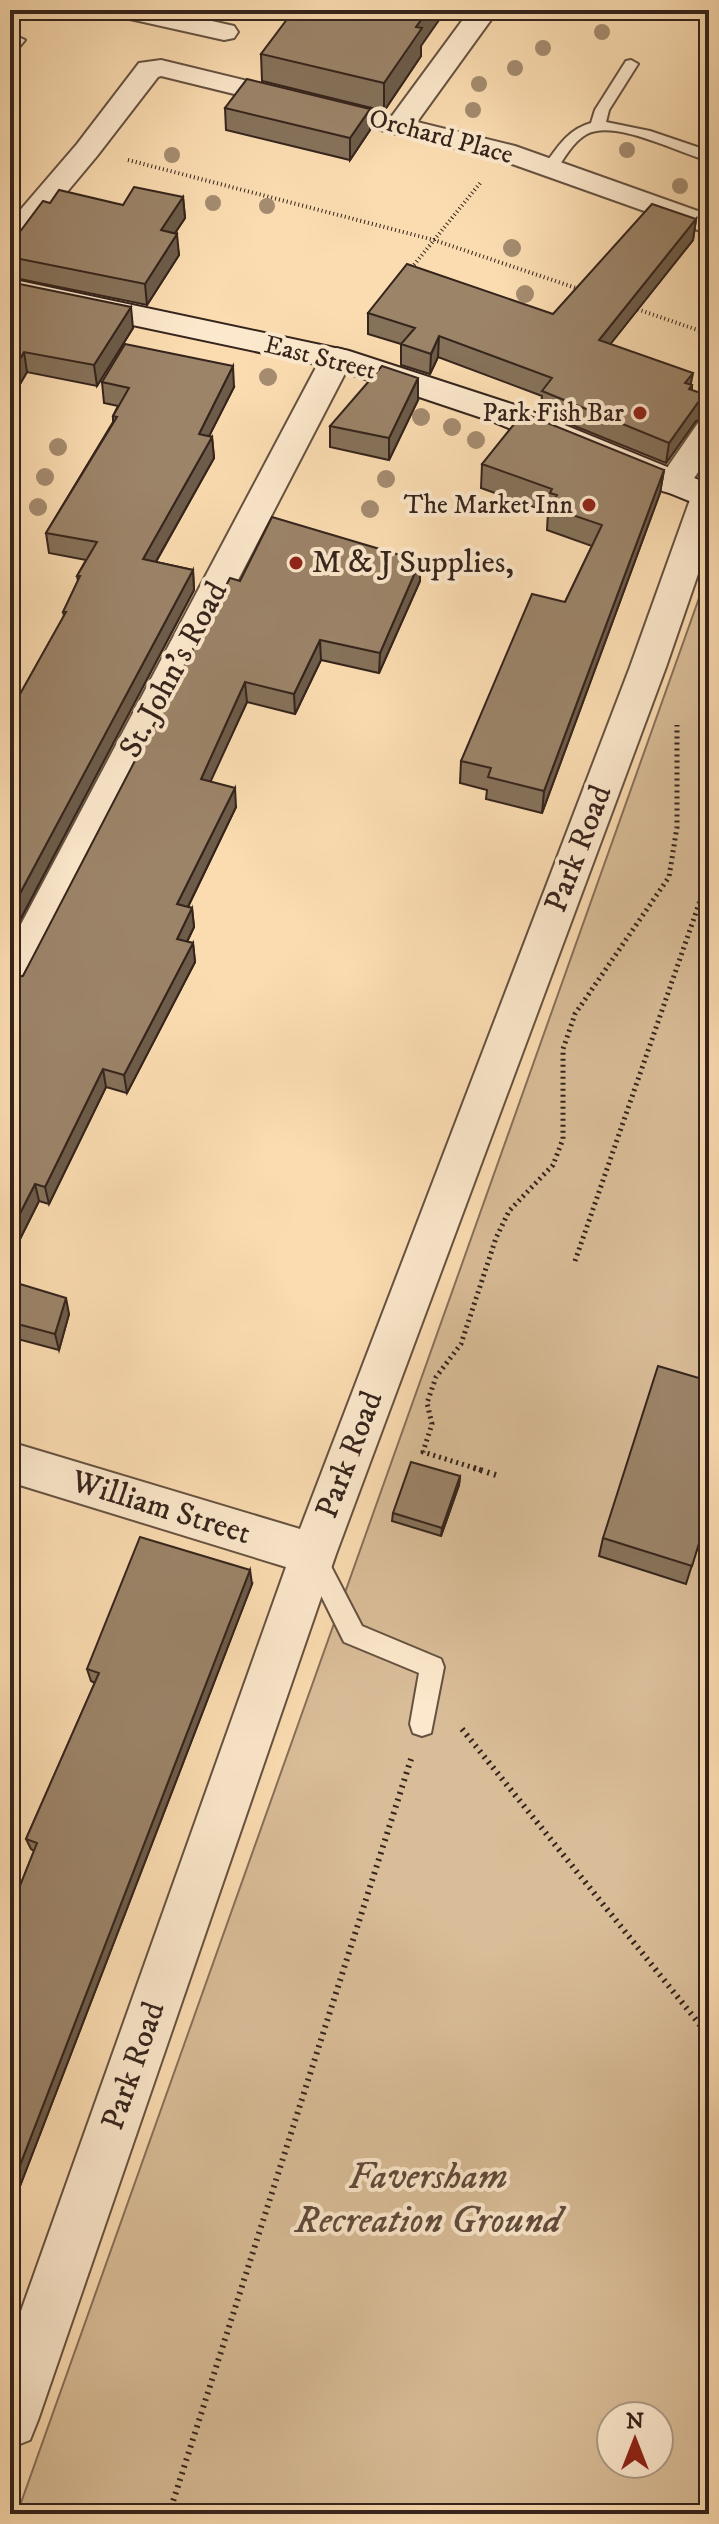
<svg xmlns="http://www.w3.org/2000/svg" width="719" height="2524" viewBox="0 0 719 2524" font-family="'IM FELL DW Pica',serif">
<style>
.green{fill:#d9bd98;stroke:#87705a;stroke-width:2;fill-rule:evenodd}
.lines{fill:none;stroke-linecap:round;stroke-linejoin:round}
.lane-casing{stroke:#665241;stroke-width:4}
.street-casing{stroke:#665241;stroke-width:4}
.secondary-casing{stroke:#35241c;stroke-width:4}
.path-far2{stroke:#35241c;stroke-width:4;stroke-dasharray:1 3;stroke-linecap:butt}
.path-far1{stroke:#35241c;stroke-width:5;stroke-dasharray:2 4;stroke-linecap:butt}
.path{stroke:#35241c;stroke-width:6;stroke-dasharray:2 5;stroke-linecap:butt}
.lane{fill:#fce8cc;fill-rule:evenodd}
.street{fill:#fce8cc;fill-rule:evenodd}
.secondary{fill:#fce8cc;fill-rule:evenodd}
.tree{fill:#a58c70}
.wall{fill:#86725a;stroke:#35241c;stroke-width:2}
.shaded-wall{fill:#6d5c4a;stroke:#35241c;stroke-width:2}
.building{fill:#9c8469;stroke:#35241c;stroke-width:2}
.poi-dot{fill:#8f2418;stroke:#fce8cc;stroke-width:3}
.labels{text-anchor:middle;dominant-baseline:central;stroke-width:8;stroke-linejoin:round;paint-order:stroke}
.far-street-label{font-size:26px;fill:#35241c;stroke:#fce8cc}
.far-poi-label{font-size:26px;fill:#35241c;stroke:#fce8cc;text-anchor:end}
.poi-label{font-size:32px;fill:#35241c;stroke:#fce8cc;text-anchor:start}
.street-label{font-size:32px;fill:#35241c;stroke:#fce8cc}
.near-park-label{font-size:38px;font-style:italic;fill:#5e4a3b;stroke:#fce8cc}
</style>
<rect width="100%" height="100%" fill="#fbdcb1"/>
<filter id="stains"><feTurbulence type="fractalNoise" baseFrequency=".0025" numOctaves="4"/><feColorMatrix values="0 0 0 0 .2 0 0 0 0 .09 0 0 0 0 .02 0 0 0 .5 -.17"/></filter>
<radialGradient id="worn" r=".72"><stop offset=".6" stop-color="#630" stop-opacity="0"/><stop offset="1" stop-color="#630" stop-opacity=".3"/></radialGradient>
<path class="green" d="M709,570V2514H17ZM611,2416H659V2464H611Z"/>
<g class="lines">
<g class="lane-casing">
<path id="lane" d="M10,33L25,40L15,52L10,53Z
M631,60L638,64L609,110L606,122L650,131L709,151V161C679,153 615,119 587,134C572,142 563,161 554,173H544L541,170C556,150 566,130 591,123L595,110L626,61Z
M313,1544L321,1547L362,1626L441,1659L444,1667L431,1733L422,1736L413,1733L410,1724L419,1673L344,1642L301,1555L305,1547Z"/>
</g>
<g class="street-casing">
<path id="street" d="M128,10H163L234,26L238,32L234,38L224,40L130,19L126,13Z
M470,10H498L417,122L515,146L709,215V234L495,158L161,76L158,77L97,156L21,247L10,250V222L77,144L139,63L161,60L392,116Z
M337,348L348,351L353,358L24,993L10,997V945L321,358L326,351Z
M709,419V455L686,491L674,494L662,491L658,483L662,475L698,423Z
M709,486V542L666,667L336,1554L38,2420L30,2440L10,2448V2342L286,1567L10,1482V1442L300,1529L630,667L691,497L696,489Z"/>
</g>
<g class="secondary-casing">
<path id="secondary" d="M10,279L349,351L518,406L709,484V509L494,422L330,367L10,299Z"/>
</g>
<path class="path-far2" d="M128,160L434,240L579,289
M409,271L481,182
M634,308L709,334"/>
<path class="path-far1" d="M575,1261L709,875
M481,1470L423,1452L432,1424L427,1403L436,1377L461,1344L496,1238L509,1211L553,1165L563,1139V1049L575,1014L669,877L677,827V725"/>
<path class="path" d="M474,1468L499,1476
M462,1729L709,2036
M169,2514L411,1759"/>
<use href="#lane" class="lane"/>
<use href="#street" class="street"/>
<use href="#secondary" class="secondary"/>
</g>
<g class="tree">
<circle cx="602" cy="32" r="8"/>
<circle cx="543" cy="48" r="8"/>
<circle cx="515" cy="68" r="8"/>
<circle cx="479" cy="84" r="8"/>
<circle cx="473" cy="110" r="8"/>
<circle cx="627" cy="150" r="8"/>
<circle cx="172" cy="155" r="8"/>
<circle cx="680" cy="186" r="8"/>
<circle cx="213" cy="203" r="8"/>
<circle cx="267" cy="206" r="8"/>
<circle cx="512" cy="248" r="9"/>
<circle cx="525" cy="294" r="9"/>
<circle cx="268" cy="377" r="9"/>
<circle cx="421" cy="417" r="9"/>
<circle cx="452" cy="427" r="9"/>
<circle cx="476" cy="440" r="9"/>
<circle cx="58" cy="447" r="9"/>
<circle cx="45" cy="477" r="9"/>
<circle cx="386" cy="479" r="9"/>
<circle cx="38" cy="507" r="9"/>
<circle cx="370" cy="509" r="9"/>
</g>
<path class="wall" d="M421,46V56L384,111L262,81L261,54Z
M225,108L370,130L350,160L226,130Z
M183,197L185,218L175,233L179,255L147,305L10,277V245L50,203L123,205Z
M696,219L693,240L610,344L692,385V390L706,417L696,421L666,463L540,412L542,396L438,357L430,374L401,365V344L368,334V313L553,314Z
M10,282L133,328L97,386L27,372L10,401Z
M102,382L234,387L209,436L212,437L214,458L156,562L193,570L194,590L10,939V712L64,616L63,612L78,581L77,576L86,560L49,553L46,533L113,422V416L118,406L104,403Z
M418,400L389,460L330,447V426Z
M709,445V469L705,467Z
M482,464L664,470L660,493L542,813L486,799L487,790L460,783L461,761L565,602L592,546L547,530L548,512L481,488Z
M420,561V581L379,673L321,660L295,714L247,702L210,781L236,807L188,907L192,908L194,927L187,942L193,943L195,962L127,1093L106,1087L49,1204L39,1201L10,1259L14,1017L10,1015V979L23,976L240,581Z
M10,1281L69,1314L59,1350L10,1337Z
M709,1381V1532L703,1530L686,1584L599,1556L603,1538Z
M460,1476L459,1485L441,1536L392,1521L393,1513Z
M252,1584L10,2212V1911L34,1851L31,1849L26,1839L95,1683L91,1681L87,1669Z"/>
<path class="shaded-wall" d="M428,10H446L421,46V56L384,111V83L416,27Z
M370,109V130L350,160V138Z
M183,197L185,218L163,251L161,230Z
M696,219L693,240L597,361L599,340Z
M177,234L179,255L147,305L145,284Z
M131,307L133,328L97,386L94,365Z
M439,336L438,357L430,374L431,354Z
M24,352L27,372L10,401V375Z
M233,366L234,387L200,454L199,434Z
M693,373L690,388L692,385L689,406L685,383Z
M418,378V400L389,460V438Z
M709,396L706,417L696,421L666,463L669,443L699,401Z
M212,437L214,458L146,579L143,559Z
M664,470L660,493L542,813L544,791Z
M420,561V581L379,673L380,653Z
M193,570L194,590L10,939V912Z
M320,640L321,660L295,714L294,694Z
M245,682L247,702L203,798L201,779Z
M235,788L236,807L180,923L177,904Z
M192,908L194,927L179,958L177,939Z
M193,943L195,962L127,1093L124,1075Z
M103,1069L106,1087L49,1204L45,1187Z
M35,1184L39,1201L10,1259V1233Z
M66,1298L69,1314L59,1350L55,1334Z
M460,1476L459,1485L441,1536L442,1528Z
M250,1570L252,1584L10,2212V2191Z"/>
<path class="building" d="M294,10H428L416,27L422,28L384,83L261,54Z
M247,79L370,109L350,138L225,108Z
M134,187L183,197L161,230L177,234L145,284L10,257V245L43,201L50,203L59,190L123,205Z
M652,204L696,219L599,340L693,373L685,383L692,385L689,389L709,396L699,401L669,443L542,391L552,378L439,336L431,354L401,344L415,328L368,313L407,264L553,314Z
M10,282L131,307L94,365L24,352L10,375Z
M125,344L233,366L199,434L212,437L143,559L193,570L10,912V712L66,612H63L80,576H77L97,542L46,533L117,417L113,416L129,388L102,382Z
M382,366L418,378L389,438L330,426Z
M523,413L664,470L544,791L488,777L491,768L461,761L532,594L565,602L602,525L549,507L557,495L550,493L552,489L482,464Z
M272,517L420,561L380,653L320,640L294,694L245,682L201,779L235,788L177,904L192,908L177,939L193,943L124,1075L103,1069L45,1187L35,1184L10,1233V1026L20,1004L10,999V979L23,976L230,578L240,581Z
M10,1281L66,1298L55,1334L10,1322Z
M658,1366L709,1381V1511L692,1566L603,1538Z
M411,1462L460,1476L442,1528L393,1513Z
M140,1537L250,1570L10,2191V1911L37,1843L26,1839L99,1673L87,1669Z"/>
<g class="poi-dot">
<circle cx="640" cy="413" r="8"/>
<circle cx="589" cy="505" r="8"/>
<circle cx="296" cy="563" r="8"/>
</g>
<g class="labels">
<g class="far-street-label">
<text transform="translate(441 137) rotate(15)">Orchard Place</text>
<text transform="translate(320 358) rotate(14)">East Street</text>
</g>
<g class="far-poi-label">
<text x="624" y="413">Park Fish Bar</text>
<text x="573" y="505">The Market Inn</text>
</g>
<g class="poi-label">
<text x="312" y="563">M &amp; J Supplies,</text>
</g>
<g class="street-label">
<text transform="translate(174 670) rotate(-62)">St. John's Road</text>
<text transform="translate(579 849) rotate(-69)">Park Road</text>
<text transform="translate(350 1455) rotate(-69)">Park Road</text>
<text transform="translate(161 1508) rotate(17)">William Street</text>
<text transform="translate(134 2066) rotate(-71)">Park Road</text>
</g>
<g class="near-park-label">
<text x="428" y="2177">Faversham<tspan x="428" dy="44">Recreation Ground</tspan></text>
</g>
</g>
<rect width="719" height="2524" fill="none" stroke="#fbdcb1" stroke-width="40"/>
<rect x="12" y="12" width="695" height="2500" fill="none" stroke="#35241c" stroke-width="4"/>
<rect x="20" y="20" width="679" height="2484" fill="none" stroke="#35241c" stroke-width="2"/>
<g transform="translate(635 2440)"><circle r="38" fill="#fce8cc" stroke="#ac9a86" stroke-width="2"/>
<path d="M0-6L14 30L0 20L-14 30Z" fill="#8f2418"/>
<text y="-12" font-size="22" font-weight="bold" text-anchor="middle" fill="#35241c">N</text>
</g>
<rect width="100%" height="100%" filter="url(#stains)"/>
<rect width="100%" height="100%" fill="url(#worn)"/>
</svg>
